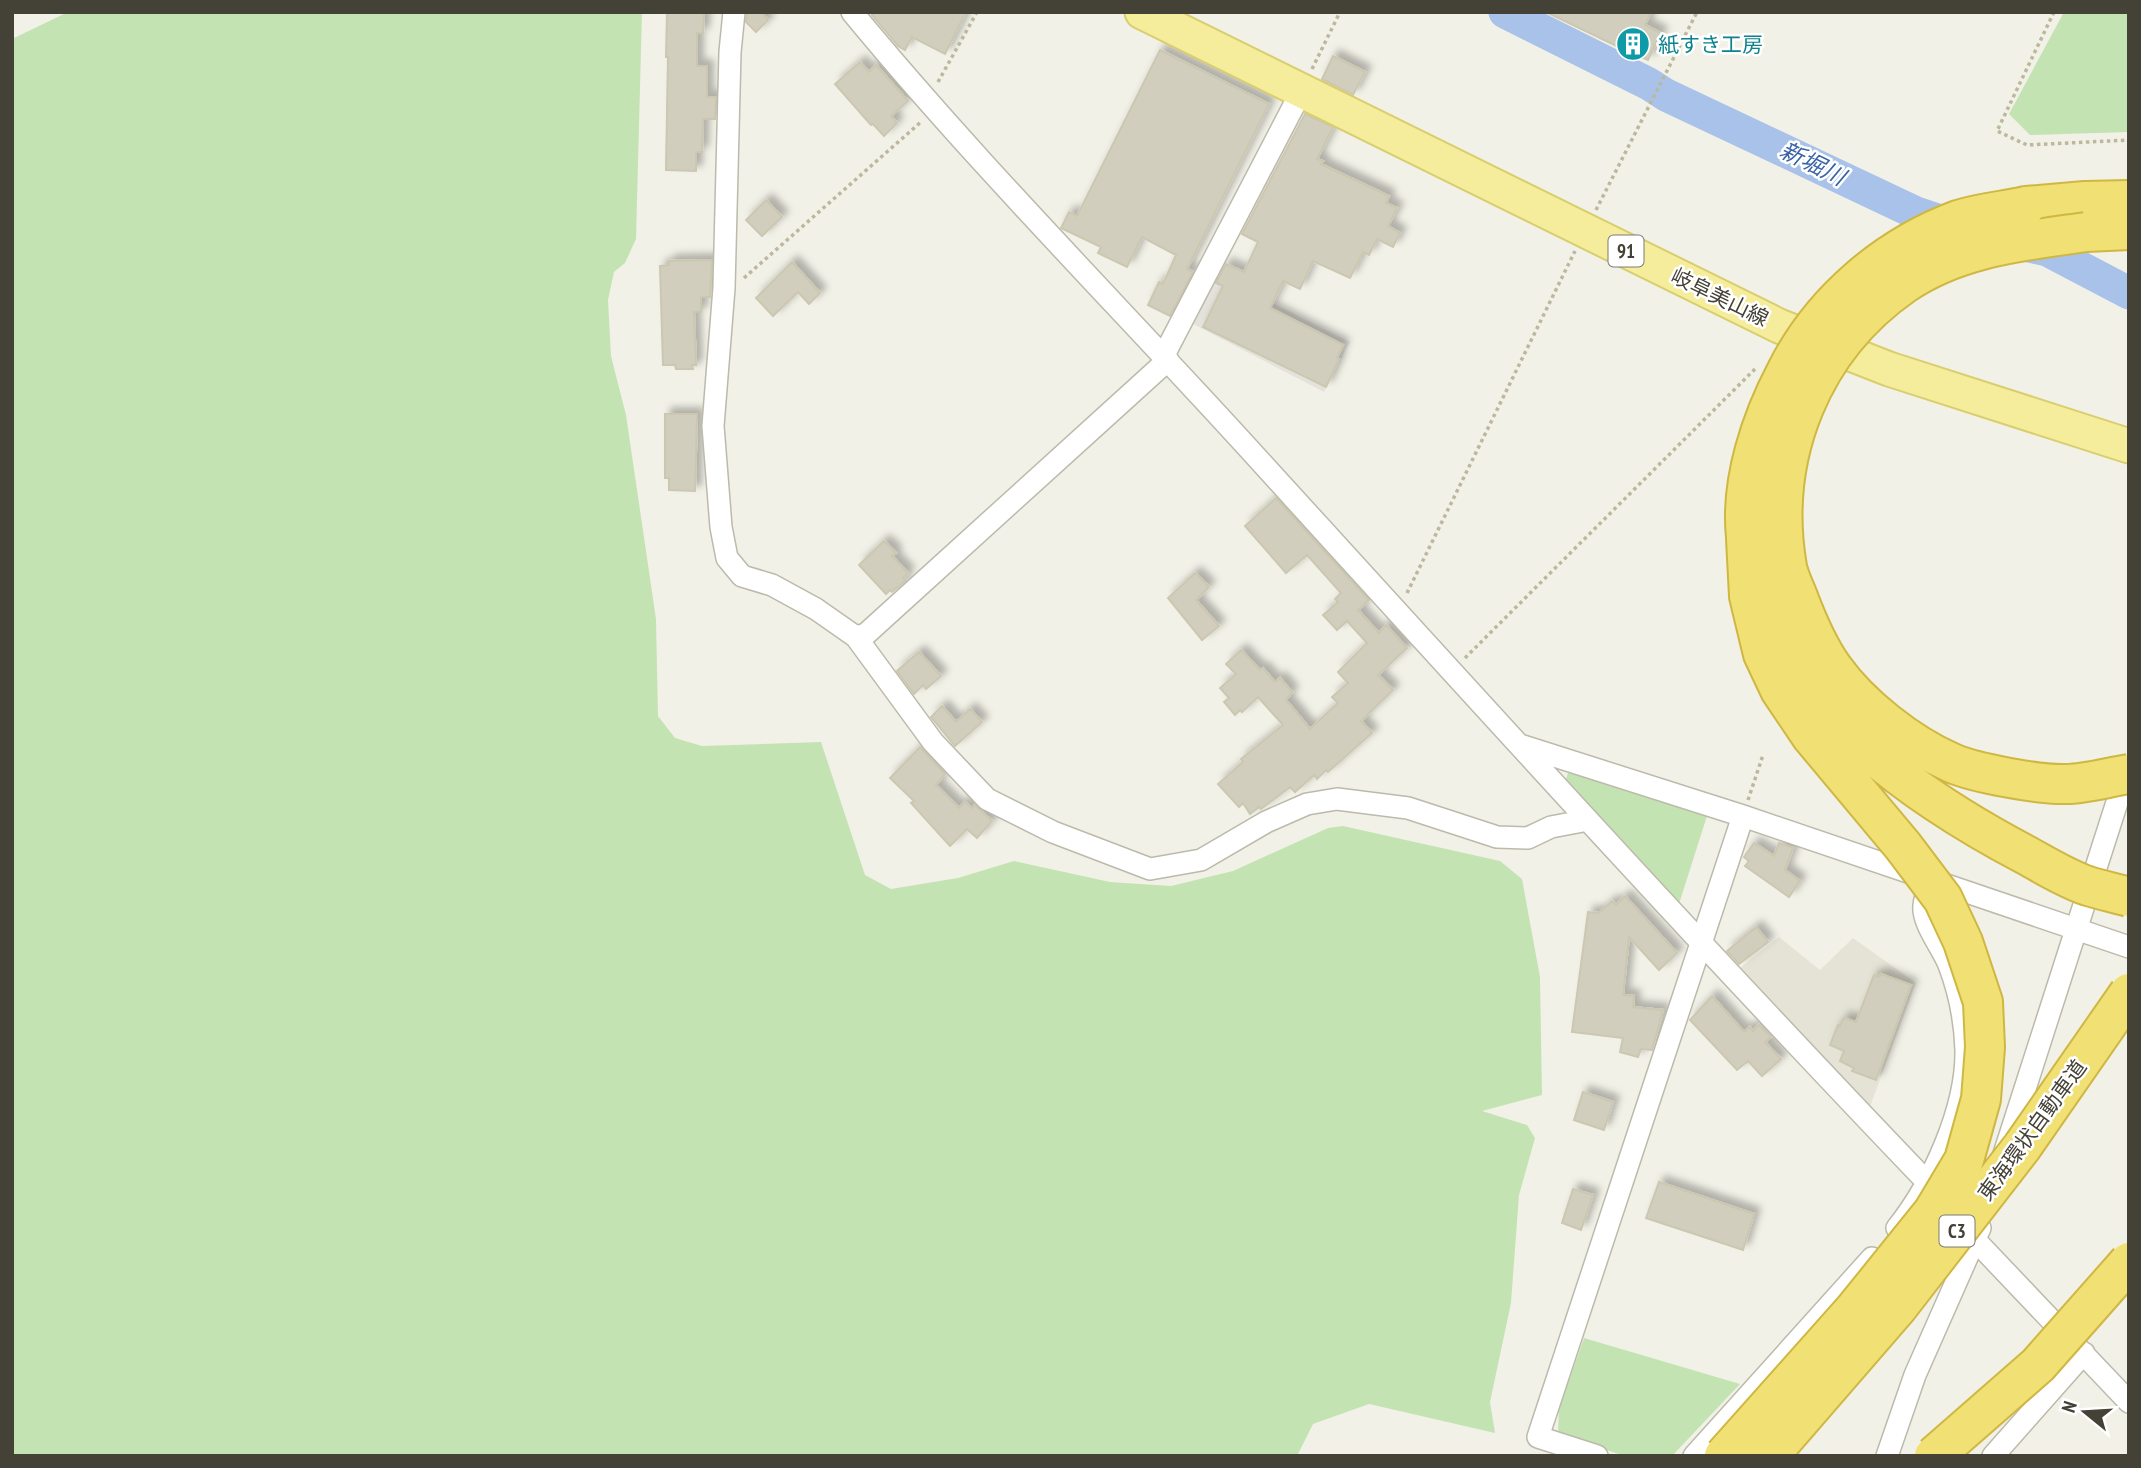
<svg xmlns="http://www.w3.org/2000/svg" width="2141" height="1468" viewBox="0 0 2141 1468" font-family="'PT Sans Narrow','Noto Sans JP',sans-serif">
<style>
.residential{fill:#e5e3d5}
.industrial{fill:#e4e2db}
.green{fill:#c4e3b3}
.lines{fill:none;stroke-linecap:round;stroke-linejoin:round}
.river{stroke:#a8c2e9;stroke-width:33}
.building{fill:#d2cebd;stroke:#ccc7b1;stroke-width:2;filter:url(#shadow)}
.street-casing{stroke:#bcbaaa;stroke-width:24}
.primary-casing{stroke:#d9ce6e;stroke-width:37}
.highway-casing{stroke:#cfb743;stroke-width:42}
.path{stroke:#bdb89d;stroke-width:3.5;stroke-dasharray:3.5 3.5;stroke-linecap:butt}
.street{stroke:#fff;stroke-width:21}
.primary{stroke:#f5ed9c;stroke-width:33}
.highway{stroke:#f1e073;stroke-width:38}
.highway-bridge-casing{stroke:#cfb743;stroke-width:42;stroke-linecap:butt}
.highway-bridge{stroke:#f1e073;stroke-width:38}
.labels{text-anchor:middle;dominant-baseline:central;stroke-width:5;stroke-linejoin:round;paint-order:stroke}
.shield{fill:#fff;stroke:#7c7a72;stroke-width:2}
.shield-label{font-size:19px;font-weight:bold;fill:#444136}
.culture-label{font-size:21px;fill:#0d838f;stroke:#fff;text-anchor:start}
.street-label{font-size:21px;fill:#444136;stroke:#fff}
.water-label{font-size:23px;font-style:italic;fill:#3963a6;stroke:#fff}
</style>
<defs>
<filter id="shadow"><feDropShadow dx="6" dy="-6" stdDeviation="3.5" flood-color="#0004"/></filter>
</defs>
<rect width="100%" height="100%" fill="#f2f1e7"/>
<path class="residential" d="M1779,937L1820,970L1853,938L1916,983L1869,1109L1736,971Z"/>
<path class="industrial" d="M1217,275L1350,342L1324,392L1193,324Z"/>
<path class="green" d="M68,12H642L636,239L625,263L614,272L608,300L611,356L626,415L656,619L658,716L675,738L702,746L821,742L865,875L891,889L958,878L1014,861L1110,882L1171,886L1233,871L1328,828L1343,826L1500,861L1522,879L1540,977L1542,1095L1482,1111L1527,1125L1535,1138L1519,1195L1511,1303L1490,1402L1495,1433L1369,1404L1313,1424L1297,1456H12V39Z
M2064,12H2129V132L2030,135L2009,114Z
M1569,770L1707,816L1678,907L1564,785Z
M1584,1338L1740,1384L1672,1456H1625L1558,1434L1559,1409Z"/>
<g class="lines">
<path class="river" d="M1505,12L1649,84L1666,95L1916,213L1964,229
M2016,243L2047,250L2129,293"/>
</g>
<path class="building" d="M667,12H704L703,33H697V66H707V97H716L715,119H703L702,152H696V171L666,170L668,57H666Z
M747,12H761L768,20L756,32L746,22Z
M873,12H966L945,54L912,37L905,50L898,46L872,15Z
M1546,12H1651L1645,25L1661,33L1648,60L1637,55V56Z
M1160,50L1269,104L1187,269L1193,272L1170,316L1148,305L1159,282L1163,284L1176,255L1142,237L1127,267L1098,253L1101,247L1061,228L1069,212L1077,216Z
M1333,56L1365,72L1353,95L1322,79Z
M860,62L869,72L876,65L908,101L891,116L897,123L884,136L873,124L871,125L835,84Z
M1305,114L1333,127L1317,159L1323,161L1321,164L1389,196L1386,203L1397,208L1388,226L1400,233L1393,247L1377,239L1369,255L1363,252L1350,278L1313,261L1300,289L1283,281L1270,308L1343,345L1337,358L1339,359L1326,387L1203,327L1223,286L1216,283L1226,264L1244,272L1258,242L1242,234Z
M766,200L782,217L762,236L746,220Z
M712,260L710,297H701V312H694L696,365H692L693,369H676L675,365H663L660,266L669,265V261Z
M792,262L820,293L809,304L798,292L773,316L756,298Z
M665,414H697L695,491L669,490V478H665Z
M1276,498L1369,600L1358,610L1379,633L1386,625L1407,648L1378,675L1393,690L1361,721L1372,733L1328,772L1326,770L1317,779L1314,775L1295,792L1290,787L1261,809L1259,807L1250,814L1243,803L1239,807L1218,784L1243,762L1241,759L1283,725L1258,697L1242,712L1240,710L1235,715L1224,702L1229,698L1220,688L1236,674L1226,664L1241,650L1260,670L1263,668L1275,682L1280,678L1292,692L1286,700L1310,729L1338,703L1332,697L1348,683L1338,672L1367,643L1347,621L1337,630L1323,615L1338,602L1335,599L1341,593L1307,555L1286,573L1245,526Z
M884,541L896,553L892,556L908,573L903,578L906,580L892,592L890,590L886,594L859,565Z
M1195,573L1209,587L1196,600L1219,626L1202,640L1168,598Z
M919,652L941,676L926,689L923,685L914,694L897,671Z
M942,706L956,722L970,709L982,722L955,746L931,717Z
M920,747L945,774L936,785L959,808L965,802L972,808L975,805L992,821L977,838L967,829L950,846L911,803L914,801L890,778Z
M1754,843L1774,856L1779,843L1793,848L1785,870L1800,881L1789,897L1745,866L1749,861L1744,857Z
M1625,896L1677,953L1659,970L1629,937L1623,995L1634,996L1633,1007L1663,1010L1652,1050L1641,1049L1638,1057L1620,1052L1623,1038L1572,1032L1588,912L1599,913L1612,901L1616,905Z
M1756,927L1768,942L1739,964L1727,951Z
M1881,974L1911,985L1876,1080L1852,1071L1854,1068L1840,1061L1844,1051L1830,1045L1838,1025L1840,1026L1844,1018L1856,1022L1874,975L1879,977Z
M1712,996L1744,1032L1750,1027L1753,1031L1759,1025L1771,1037L1765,1042L1781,1059L1762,1076L1748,1061L1737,1070L1690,1020Z
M1583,1092L1613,1102L1604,1130L1574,1120Z
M1659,1182L1754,1214L1743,1250L1646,1218Z
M1573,1189L1593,1195L1581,1230L1562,1223Z"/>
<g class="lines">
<g class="street-casing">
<path id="street" d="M734,12L730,52L724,288L713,426L721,527L727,558L742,576L772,585L816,609L856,637L933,742L987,799L1053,832L1150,869L1201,860L1266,822L1307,804L1337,799L1408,808L1497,837L1528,838L1551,827L1588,820
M852,12C974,160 1109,296 1239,438C1466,687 1693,938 1927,1182L1976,1241L2129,1402
M1164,355L1302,90
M856,637L866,634L1168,360
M1523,746L1743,816L2129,947
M2004,1154L2128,768
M1897,1228C1933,1183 1967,1108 1966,1050C1965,1022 1959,991 1949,965C1943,949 1922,923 1924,906C1924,898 1929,889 1932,881
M1597,1456L1538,1437L1743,816
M1694,1456L1872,1258
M1887,1456L1915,1375L1980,1228
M1993,1456L2084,1353"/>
</g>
<g class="primary-casing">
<path id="primary" d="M1142,12L1779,326L1889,369L2129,446"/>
</g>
<g class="highway-casing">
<path id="highway" d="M2026,206L2085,201L2129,200
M2086,232L2129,230"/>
</g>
<path class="path" d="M2054,12L1997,131L2027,145L2129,140
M1312,69L1340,12
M938,82L977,12
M1596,210L1697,12
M744,278L922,121
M1407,593L1575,251
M1465,658L1755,369
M1748,800L1763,755"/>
<use href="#street" class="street"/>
<use href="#primary" class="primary"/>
<use href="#highway" class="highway"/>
<g class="highway-bridge-casing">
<path id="highway-bridge" d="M2026,206C2004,211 1979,213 1958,220C1886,247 1822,301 1787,370C1761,419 1740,481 1746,537C1748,554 1757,572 1763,587C1782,643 1820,707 1864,747C1913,790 1969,825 2026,855C2046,866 2067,879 2088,886C2101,890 2115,893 2129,897
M2086,232C2023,241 1958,247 1904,284C1812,348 1768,456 1787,567C1789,577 1794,587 1798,597C1807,621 1818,647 1833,668C1860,706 1909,744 1952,763C1975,773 2040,785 2066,784C2086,784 2109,777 2129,774
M1724,1456L1854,1310L1933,1212L1964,1160L1981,1099L1985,1047L1983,1002L1963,942L1943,899L1903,846L1811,736L1780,690L1763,654L1749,596L1746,539
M1769,1456L1898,1307L2022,1147L2129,993
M1934,1456L2038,1365L2129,1262"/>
</g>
<use href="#highway-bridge" class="highway-bridge"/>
</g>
<defs>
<g id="building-disc" transform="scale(1.75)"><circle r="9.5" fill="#0f9aa8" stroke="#fff"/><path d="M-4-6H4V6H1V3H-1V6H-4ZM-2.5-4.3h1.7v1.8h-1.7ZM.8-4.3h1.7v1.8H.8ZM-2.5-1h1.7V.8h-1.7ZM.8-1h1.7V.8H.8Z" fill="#fff"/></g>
</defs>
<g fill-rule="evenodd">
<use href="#building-disc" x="1633" y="44"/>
</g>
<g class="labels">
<g class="shield">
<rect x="1608.5" y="235.5" width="35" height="31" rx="5"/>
<rect x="1939.5" y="1215.5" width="35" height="31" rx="5"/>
</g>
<g class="shield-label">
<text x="1626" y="251">91</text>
<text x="1957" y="1231">C3</text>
</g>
<g class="culture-label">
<text x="1658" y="44">紙すき工房</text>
</g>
<g class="street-label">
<text transform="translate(1720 297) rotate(26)">岐阜美山線</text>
<text transform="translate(2032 1130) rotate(-54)">東海環状自動車道</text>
</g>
<g class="water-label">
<text transform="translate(1813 163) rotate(26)">新堀川</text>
</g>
</g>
<rect width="2141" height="1468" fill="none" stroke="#444136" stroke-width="28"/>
<g transform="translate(2085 1412) rotate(288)" stroke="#ffffff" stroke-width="5" paint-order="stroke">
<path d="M0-5L12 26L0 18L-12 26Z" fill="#444136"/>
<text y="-10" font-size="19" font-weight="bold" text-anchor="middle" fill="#444136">N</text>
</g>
</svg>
